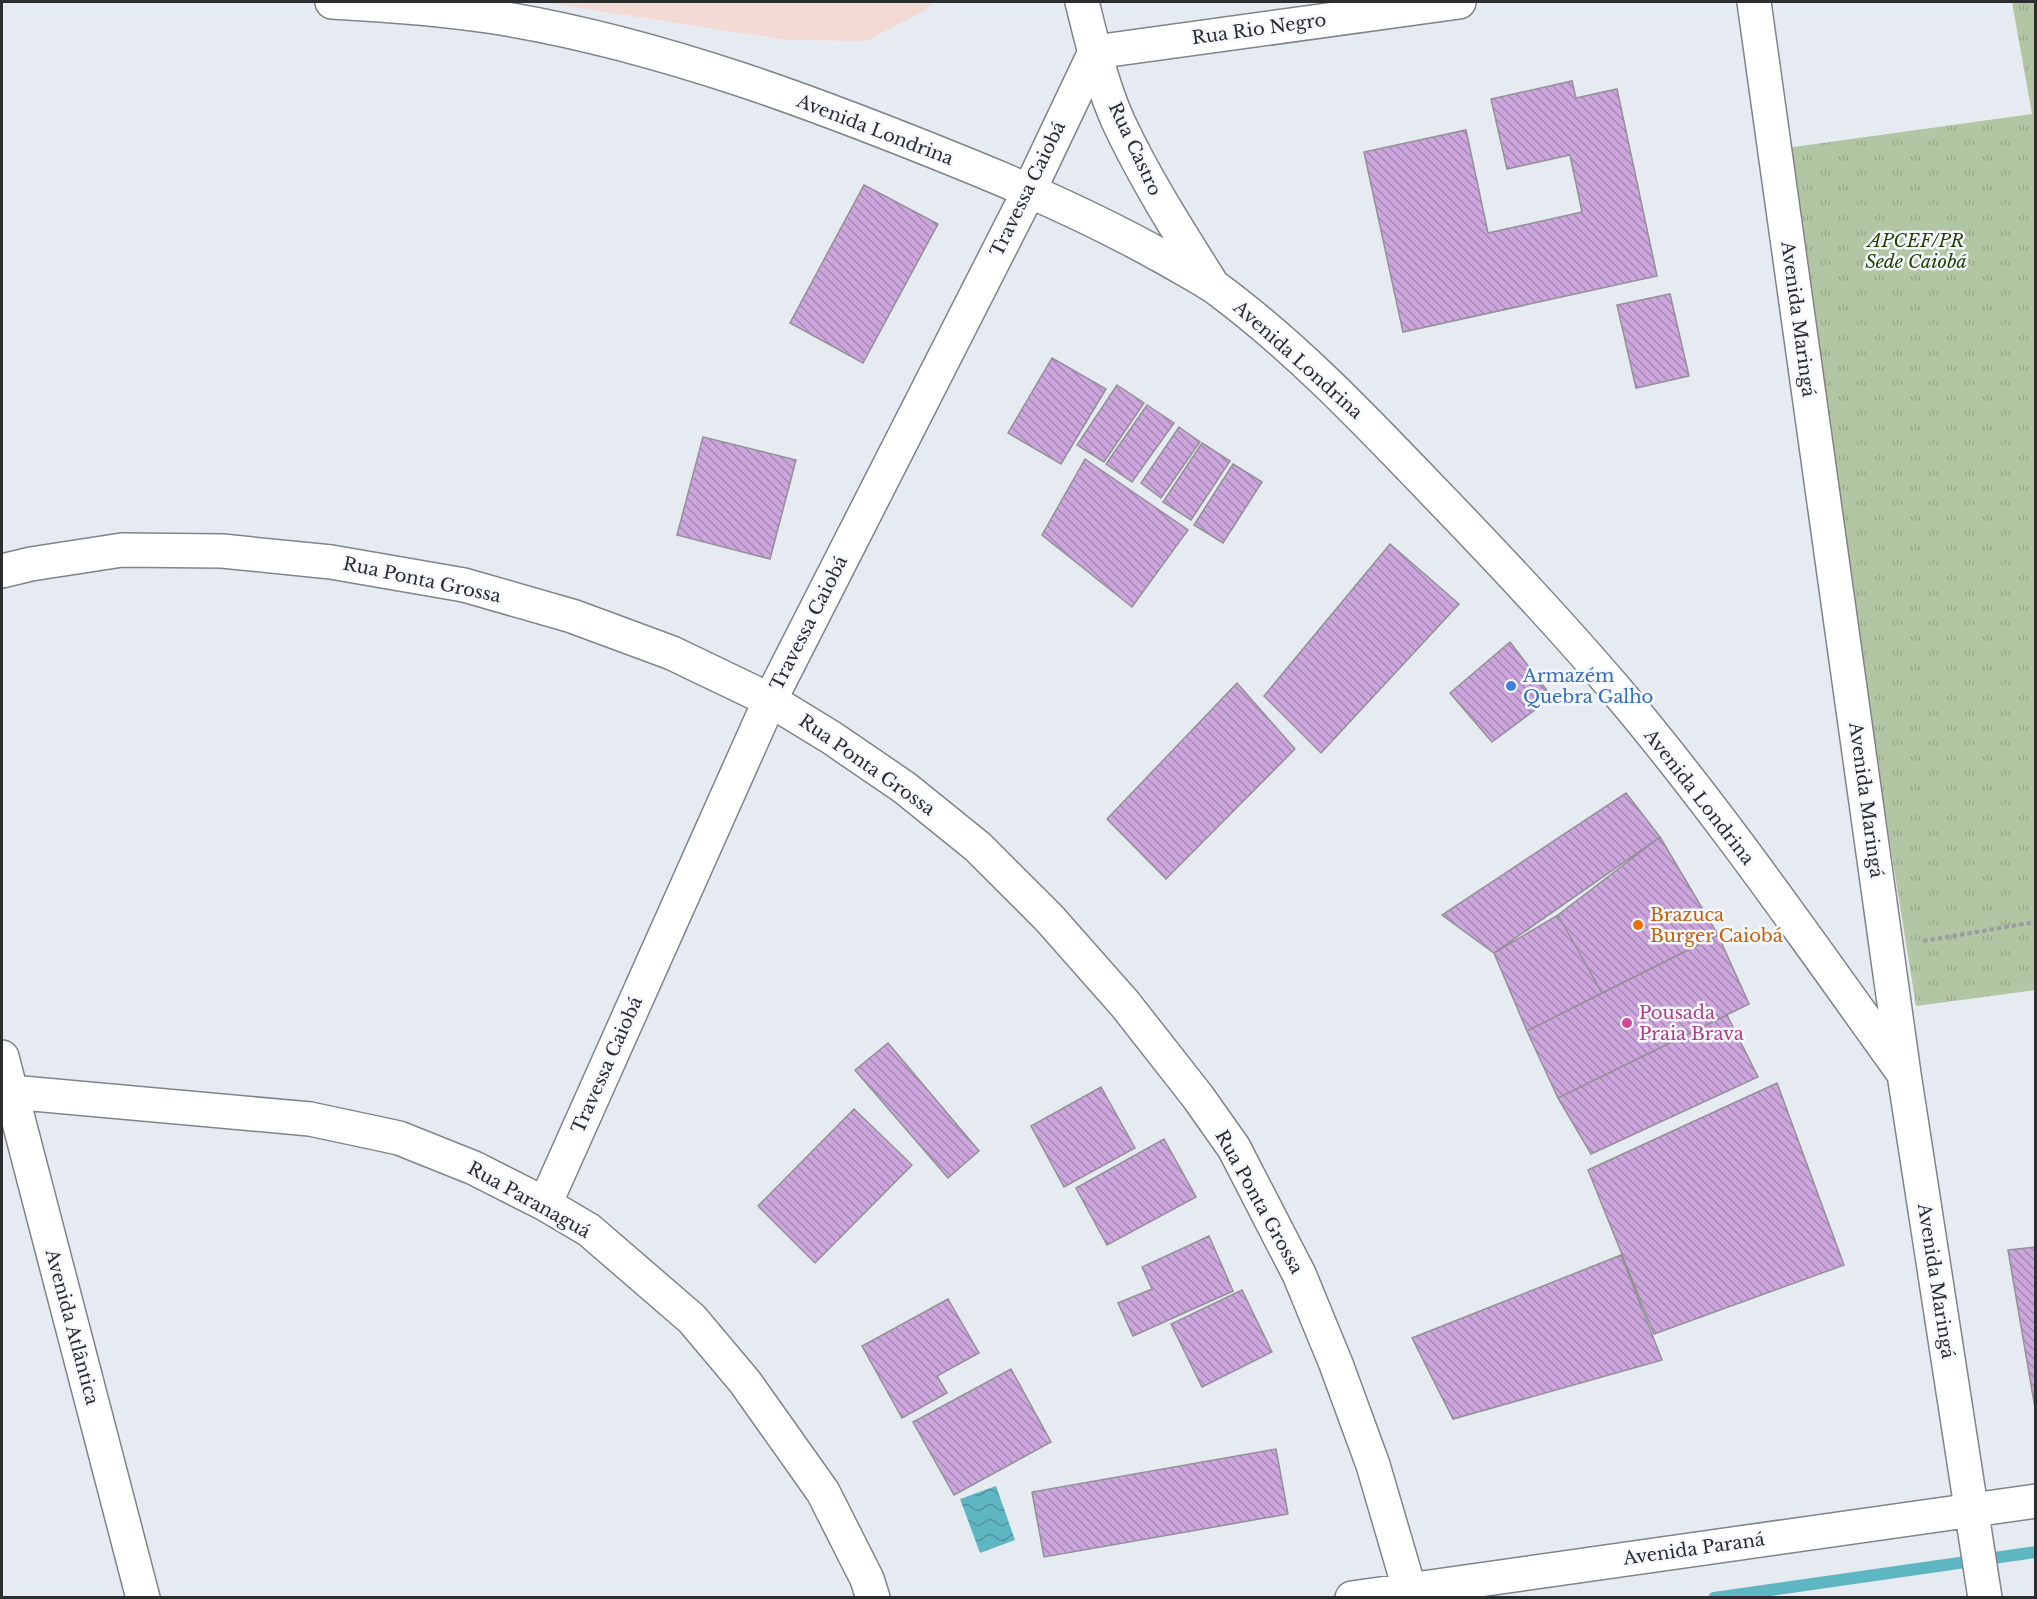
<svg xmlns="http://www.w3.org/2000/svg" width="2037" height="1599" viewBox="0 0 2037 1599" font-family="'Libre Baskerville',serif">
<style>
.education{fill:#f4dad4}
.park{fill:url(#park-tufts)}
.water{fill:url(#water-waves)}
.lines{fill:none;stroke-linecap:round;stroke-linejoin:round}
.stream{stroke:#5fb6c3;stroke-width:12}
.building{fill:url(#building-back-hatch);stroke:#949096;stroke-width:1.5}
.minor-casing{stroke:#7f848a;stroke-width:36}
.path{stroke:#999ca1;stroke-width:4;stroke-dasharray:4.5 3;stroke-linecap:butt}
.minor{stroke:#fff;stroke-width:33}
.shop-dot{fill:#3f7fe0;stroke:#f5f8fe;stroke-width:2}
.food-dot{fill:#e8710a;stroke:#f5f8fe;stroke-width:2}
.hotel-dot{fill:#d1479c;stroke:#f5f8fe;stroke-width:2}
.labels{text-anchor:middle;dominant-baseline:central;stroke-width:5;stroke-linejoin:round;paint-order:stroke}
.street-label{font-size:18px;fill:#2b2d2f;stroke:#f5f8fe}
.park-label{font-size:18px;font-style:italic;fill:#264000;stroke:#f5f8fe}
.shop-label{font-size:18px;fill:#366cbe;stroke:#f5f8fe;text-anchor:start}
.food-label{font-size:18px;fill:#c56008;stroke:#f5f8fe;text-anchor:start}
.hotel-label{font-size:18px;fill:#b23c85;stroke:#f5f8fe;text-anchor:start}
</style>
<defs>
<pattern id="park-tufts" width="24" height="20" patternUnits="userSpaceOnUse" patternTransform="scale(1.5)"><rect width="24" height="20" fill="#b3c6a3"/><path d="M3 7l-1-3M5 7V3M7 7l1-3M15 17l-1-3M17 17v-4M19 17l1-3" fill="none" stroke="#9aaa8d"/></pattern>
<pattern id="water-waves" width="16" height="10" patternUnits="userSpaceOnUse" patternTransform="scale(1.5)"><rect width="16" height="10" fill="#5fb6c3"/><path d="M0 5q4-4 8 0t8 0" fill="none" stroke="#4f949f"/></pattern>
<pattern id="building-back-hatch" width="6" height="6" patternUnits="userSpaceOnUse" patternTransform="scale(1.5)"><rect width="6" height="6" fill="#cca6dd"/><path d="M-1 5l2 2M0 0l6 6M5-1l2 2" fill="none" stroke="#a688b4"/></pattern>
</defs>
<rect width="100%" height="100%" fill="#e6ebf2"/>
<path class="education" d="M542,2H934L924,11L866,41L786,40Z"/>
<path class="park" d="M2012,2H2035V990L1916,1006L1779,149L2032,114Z"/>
<path class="water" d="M996,1486L1015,1540L980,1553L960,1499Z"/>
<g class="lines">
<path class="stream" d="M1714,1598L2036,1552"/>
</g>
<path class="building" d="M1572,81L1576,98L1617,89L1657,276L1403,332L1364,152L1466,130L1488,233L1582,212L1570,155L1507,169L1491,99Z
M864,185L938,224L863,363L790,323Z
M1670,294L1689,376L1636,388L1617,305Z
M1052,358L1106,389L1061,464L1008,433Z
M1117,385L1144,403L1104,462L1077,445Z
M1147,405L1174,423L1132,482L1106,464Z
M1179,427L1200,442L1161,498L1141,483Z
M703,437L796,460L770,559L677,535Z
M1202,443L1230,461L1191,520L1163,502Z
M1085,459L1188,530L1132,607L1042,535Z
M1233,464L1262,482L1223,543L1194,525Z
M1390,544L1459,604L1321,753L1264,696Z
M1510,642L1552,697L1492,742L1450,693Z
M1237,683L1295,749L1166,879L1107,819Z
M1626,793L1660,837L1494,953L1442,915Z
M1660,837L1718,935L1602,993L1558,915Z
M1558,915L1602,993L1527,1031L1494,953Z
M1718,935L1749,1004L1558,1098L1527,1031Z
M1727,1015L1758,1077L1591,1154L1558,1098Z
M888,1043L979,1151L948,1178L855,1070Z
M1777,1083L1844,1265L1654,1334L1588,1170Z
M1101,1087L1135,1148L1064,1187L1031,1126Z
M854,1109L912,1165L815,1263L758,1206Z
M1164,1139L1196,1197L1107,1245L1076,1188Z
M1209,1236L1233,1291L1133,1336L1118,1303L1152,1289L1142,1267Z
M2036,1247V1414L2008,1250Z
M1621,1255L1662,1360L1453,1419L1412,1338Z
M1242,1290L1272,1352L1202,1387L1171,1324Z
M948,1299L979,1353L937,1376L947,1393L902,1418L862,1346Z
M1011,1369L1051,1442L954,1495L913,1422Z
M1276,1449L1288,1514L1044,1557L1032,1492Z"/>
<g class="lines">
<g class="minor-casing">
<path id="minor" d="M332,2C389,5 444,9 501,18C664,45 823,106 975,168C1041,195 1103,223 1165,258C1182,268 1200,277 1216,288C1296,347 1366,421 1435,493C1497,557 1559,623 1617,691C1720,813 1811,945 1904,1074
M1082,2C1092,41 1101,83 1118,121C1144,177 1177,229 1210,281
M1754,2L1904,1074L1985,1598
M2,571L31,564L122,550L222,551L331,562L464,585L572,616L672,653L770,700L832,738L905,788L978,847L1049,918L1125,1004L1198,1097L1234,1148L1299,1274L1336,1364L1373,1465L1412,1598
M2,1057L143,1598
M11,1092L310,1119L399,1138L474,1168L545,1204L589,1230L692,1319L745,1382L823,1492L867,1579L873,1598
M545,1204L770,700L1029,191L1095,52L1459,2
M1352,1598L2036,1501"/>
</g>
<path class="path" d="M1923,941L2036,922"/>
<use href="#minor" class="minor"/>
</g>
<circle class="shop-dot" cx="1511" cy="686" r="6"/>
<circle class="food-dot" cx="1638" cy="925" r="6"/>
<circle class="hotel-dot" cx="1627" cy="1023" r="6"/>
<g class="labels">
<g class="street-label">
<text transform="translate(1259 29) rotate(-8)">Rua Rio Negro</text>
<text transform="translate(875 130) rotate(21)">Avenida Londrina</text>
<text transform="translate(1135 149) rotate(65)">Rua Castro</text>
<text transform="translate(1028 189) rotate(-64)">Travessa Caiobá</text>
<text transform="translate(1798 319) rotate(82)">Avenida Maringá</text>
<text transform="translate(1298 360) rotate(42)">Avenida Londrina</text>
<text transform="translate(422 580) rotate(12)">Rua Ponta Grossa</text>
<text transform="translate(809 623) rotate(-63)">Travessa Caiobá</text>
<text transform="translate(867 765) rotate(35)">Rua Ponta Grossa</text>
<text transform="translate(1699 797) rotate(52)">Avenida Londrina</text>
<text transform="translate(1866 800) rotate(82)">Avenida Maringá</text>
<text transform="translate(607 1065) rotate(-66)">Travessa Caiobá</text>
<text transform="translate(529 1200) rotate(29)">Rua Paranaguá</text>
<text transform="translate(1259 1202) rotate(61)">Rua Ponta Grossa</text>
<text transform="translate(1936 1281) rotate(81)">Avenida Maringá</text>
<text transform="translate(72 1327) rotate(75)">Avenida Atlântica</text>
<text transform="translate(1694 1549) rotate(-8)">Avenida Paraná</text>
</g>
<g class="park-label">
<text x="1916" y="241">APCEF/PR<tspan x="1916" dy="21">Sede Caiobá</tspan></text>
</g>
<g class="shop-label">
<text x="1523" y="676">Armazém<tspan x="1523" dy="21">Quebra Galho</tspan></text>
</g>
<g class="food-label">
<text x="1650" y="915">Brazuca<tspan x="1650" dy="21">Burger Caiobá</tspan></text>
</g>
<g class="hotel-label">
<text x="1639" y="1013">Pousada<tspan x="1639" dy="21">Praia Brava</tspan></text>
</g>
</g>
<rect width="2037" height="1599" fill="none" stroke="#2b2d2f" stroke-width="6"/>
</svg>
